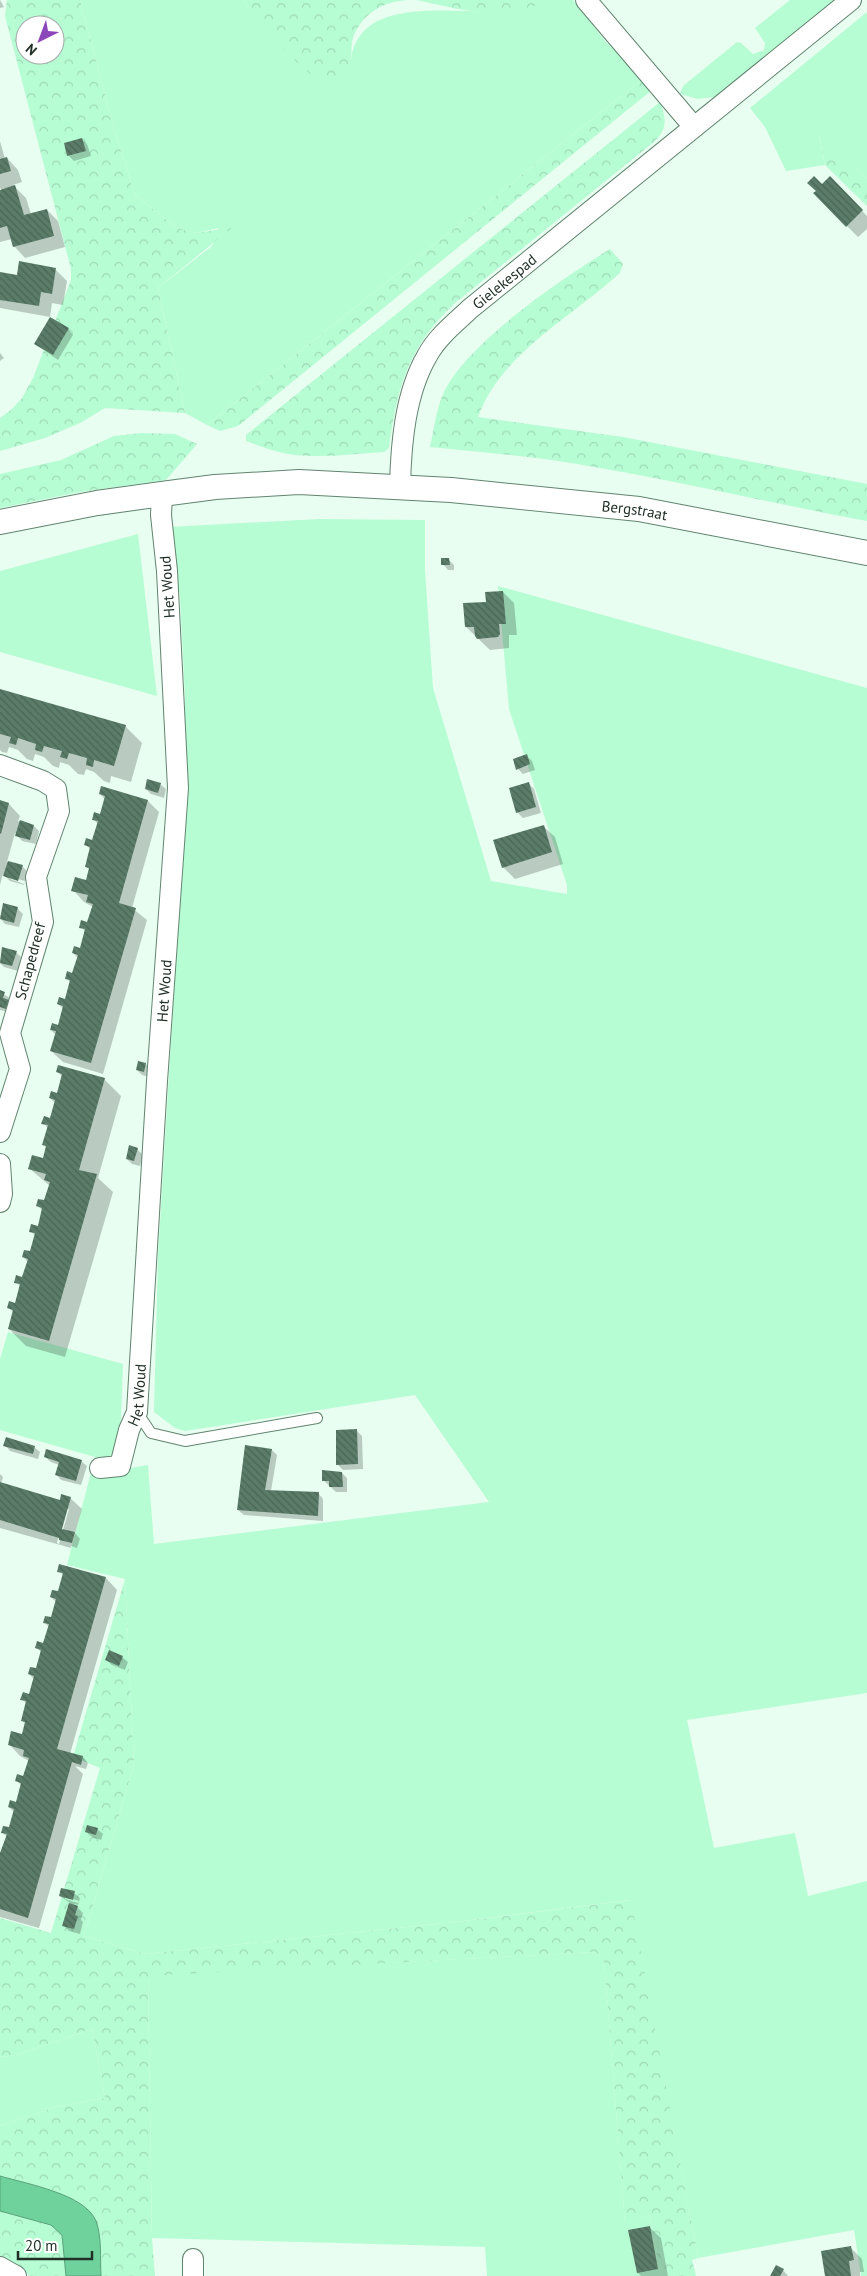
<svg xmlns="http://www.w3.org/2000/svg" width="867" height="2276" viewBox="0 0 867 2276" font-family="'PT Sans',sans-serif">
<style>
.green{fill:#b7fdd4}
.forest{fill:url(#forest-crowns);fill-rule:evenodd}
.water{fill:#6fd29d;stroke:#58a17a}
.shadow{fill:#0003;fill-rule:evenodd}
.building{fill:url(#building-back-hatch)}
.lines{fill:none;stroke-linecap:round;stroke-linejoin:round}
.service-casing{stroke:#61846f;stroke-width:12}
.minor-casing{stroke:#61846f;stroke-width:22}
.tertiary-casing{stroke:#61846f;stroke-width:26}
.service{stroke:#fff;stroke-width:10}
.minor{stroke:#fff;stroke-width:20}
.tertiary{stroke:#fff;stroke-width:24}
.labels{text-anchor:middle;dominant-baseline:central;stroke-width:5;stroke-linejoin:round;paint-order:stroke}
.street-label{font-size:15px;fill:#213027;stroke:#fff}
</style>
<defs>
<pattern id="forest-crowns" width="20" height="18" patternUnits="userSpaceOnUse" patternTransform="scale(1.25)"><rect width="20" height="18" fill="#b7fdd4"/><path d="M2 6a3 3 0 1 1 6 0M12 15a3 3 0 1 1 6 0" fill="none" stroke="#9dd9b6"/></pattern>
<pattern id="building-back-hatch" width="6" height="6" patternUnits="userSpaceOnUse" patternTransform="scale(1.25)"><rect width="6" height="6" fill="#5a7c68"/><path d="M-1 5l2 2M0 0l6 6M5-1l2 2" fill="none" stroke="#4a6656"/></pattern>
</defs>
<rect width="100%" height="100%" fill="#e8fef0"/>
<path class="green" d="M80,0H243L294,58L314,76L351,60C359,0 436,11 494,12C505,13 518,12 528,8C534,6 540,2 546,0C553,0 565,0 573,0L605,41L644,78L207,425L185,413L158,288L212,246L219,228L196,233L177,228L135,195L115,133Z
M790,0H835L714,97L698,99L680,94L683,86L737,42L741,43L753,54L764,50L765,43L755,28Z
M867,12V179L819,136L825,165L786,171L765,127L750,108Z
M319,519L425,520V570L433,688L491,881L567,894V885L509,709L498,586L867,688V1693L687,1720L714,1848L795,1833L808,1896L867,1881V2276H861L854,2230L698,2258L630,1900L455,1922L145,1954L84,1936L134,1764L125,1579L67,1565L95,1457L0,1430V1359L8,1332L123,1364L119,1470L148,1465L154,1544L489,1502L415,1395L185,1431L175,1428L154,1412L158,1256L183,843L185,757V697L180,596L168,527Z
M138,534L157,696L0,652V571Z
M596,1952L604,1961L625,2222L650,2215L661,2276H487L485,2247L152,2238L148,1975Z
M92,2029L105,2098L56,2107L0,2126V2057L16,2055Z"/>
<path class="forest" d="M7,0H80L115,133L135,195L177,228L196,233L233,227L158,288L185,413L105,408L80,423L45,438L0,451V418L12,409L22,398L33,378L71,280V269L5,16ZM25,25H55V55H25Z
M243,0H409C384,1 362,13 353,38C350,47 353,57 349,65C342,76 325,84 313,76C286,57 265,25 243,0Z
M416,0H546C509,25 456,8 416,0Z
M644,78L652,90L238,426L220,431L207,425Z
M660,102C666,118 668,128 655,141L455,303C408,347 397,387 389,448L384,452C355,454 324,458 295,455C278,453 262,447 246,441V435Z
M819,135L867,179V206L825,165Z
M610,249L623,264L620,273C572,317 501,353 478,417L623,437L867,484V521C770,503 674,480 577,464C528,456 479,452 430,447C434,429 436,409 444,392C468,342 563,278 610,249Z
M142,433L175,434L197,444L166,480L80,492L0,508V474L61,460L114,436Z
M125,1579L134,1764L84,1936L145,1954L455,1922L631,1900L698,2258L692,2260L696,2276H661L650,2215L625,2223L604,1962L596,1952L148,1976L152,2238L155,2276H101C100,2259 102,2237 96,2221C85,2194 27,2184 0,2176V2126L56,2107L105,2098L92,2029L16,2055L0,2057V1918L51,1933L100,1768L73,1757Z
M0,2211L51,2225L62,2235L66,2276H30L23,2270L0,2261Z"/>
<path class="water" d="M0,2176C27,2184 85,2194 96,2221C102,2237 100,2259 101,2276H66L62,2235L51,2225L0,2211Z"/>
<path class="shadow" d="M0,0L4,7L0,8Z
M82,139L87,144L91,156L74,161L68,155Z
M0,141L5,159L7,158L18,170L22,182L13,185L26,198L31,214L47,210L58,221L65,247L25,258L14,246L12,239L0,242V191L2,190L0,188Z
M830,178L867,216V229L858,237L815,194Z
M56,270L67,281L63,305L52,303L50,317L0,308V274L18,276Z
M68,329L73,335L58,360L35,344Z
M0,353L4,358L0,361Z
M449,560L454,565V570H448L443,564Z
M503,592L514,603L517,635H509V648L490,650L466,627L487,603Z
M0,690L125,726L142,743L131,782L111,776L110,783L104,781L94,772L86,769L84,775L78,774L69,765L60,762L59,768L53,766L44,757L35,754L33,761L27,759L18,750L9,747L7,753L2,752L0,750Z
M526,755L532,761L535,770L523,774L518,769Z
M528,783L534,789L541,813L523,818L517,812Z
M160,784L166,789L164,798L151,794L146,789Z
M100,794L148,801L159,812L132,908L147,920L103,1074L63,1062L51,1051L56,1035L51,1030L59,1026L64,1009L58,1004L66,1000L71,983L66,978L73,975L78,958L73,953L81,949L86,932L81,927L88,924L93,907L84,902L73,890L86,882L90,870L86,866L91,850L86,845L93,841L98,824L93,819L101,816L105,799Z
M0,802L9,804L20,816L18,821L34,826L39,831L36,844L22,841L15,833L7,862L22,866L28,872L24,885L10,881L3,874L0,885ZM10,877L25,881L24,884L10,879Z
M543,826L555,837L563,864L515,879L503,867Z
M4,905L17,908L23,914L19,927L5,924L0,918Z
M2,948L16,952L21,957L18,971L4,967L0,963Z
M0,992L10,998L9,1002L13,1007L11,1013L0,1010Z
M146,1064L151,1070L149,1077L142,1075L137,1070Z
M58,1072L104,1079L121,1096L98,1178L113,1192L65,1357L26,1346L9,1329L14,1313L9,1308L16,1304L21,1287L16,1282L23,1279L28,1262L23,1257L31,1253L36,1236L30,1231L38,1227L43,1211L38,1206L45,1202L50,1186L30,1169L44,1160L47,1148L43,1144L48,1128L43,1123L50,1120L55,1103L50,1098L58,1094L63,1077Z
M137,1149L143,1155L140,1166L132,1164L127,1159Z
M356,1430L362,1436L363,1469L343,1470L338,1465Z
M5,1445L34,1447L40,1452L38,1459L10,1451Z
M272,1450L277,1455L271,1491L318,1493L323,1499V1521L244,1515L238,1510Z
M45,1457L81,1461L87,1466L81,1485L61,1480L56,1474L59,1465L51,1462Z
M342,1473L347,1478V1492H336L323,1480Z
M0,1474L3,1477L1,1484L61,1501L70,1498L82,1509L75,1533L80,1539L77,1548L71,1546V1548L0,1528ZM66,1509H69L59,1544L57,1543Z
M60,1565L106,1578L117,1590L70,1754L83,1757L88,1763L86,1769L75,1766L83,1774L39,1928L0,1917V1854L7,1837L2,1832L10,1829L14,1812L9,1807L17,1803L22,1786L17,1781L24,1778L29,1761L20,1756L9,1744L22,1736L26,1724L22,1720L27,1704L22,1699L29,1696L34,1679L29,1674L37,1670L42,1653L37,1648L44,1644L49,1627L44,1622L52,1619L56,1602L51,1597L59,1593L64,1576L59,1571Z
M122,1657L128,1662L125,1670L112,1665L106,1660Z
M97,1829L103,1834L101,1840L92,1837L86,1832Z
M74,1893L80,1898L78,1905L74,1904L83,1913L81,1920L83,1922L80,1934L69,1931L64,1926L70,1903L60,1896ZM65,1897L79,1901L78,1903L65,1899Z
M649,2227L661,2238L668,2276H641L638,2273Z
M850,2247L862,2259L864,2272H860V2276H826Z
M783,2270L788,2276H772Z"/>
<path class="building" d="M82,138L86,151L67,156L64,143Z
M7,157L11,171L0,174V159Z
M814,176L822,184L830,176L863,210L846,227L813,193L816,191L807,183Z
M15,185L24,215L47,209L54,236L13,247L7,226L0,228V190Z
M19,261L56,268L52,294L41,292L39,306L0,300V272L17,275Z
M50,317L69,328L53,355L34,344Z
M441,558H449L450,565H441Z
M503,591L506,624H499L500,634L498,637L477,639L475,636L474,627H465L463,603L486,602L485,592Z
M0,689L126,725L114,766L94,760L93,767L86,765L87,758L69,753L67,759L60,757L62,751L44,746L42,752L35,750L36,744L18,738L16,745L9,743L11,737L0,734Z
M527,754L530,764L516,770L513,759Z
M147,779L161,783L158,793L145,789Z
M529,782L536,807L516,813L509,788Z
M101,786L148,800L119,903L136,908L91,1063L50,1051L56,1031L50,1030L52,1023L58,1025L63,1006L57,1004L59,997L65,999L70,980L65,979L67,971L72,973L78,955L72,953L74,946L80,948L85,929L79,928L81,920L87,922L93,904L86,902L88,895L71,891L75,877L86,880L89,868L85,867L90,847L84,845L86,838L92,840L98,821L92,820L94,812L100,814L105,796L99,794Z
M0,800L9,803L1,834L0,833Z
M20,820L34,825L30,840L15,836Z
M544,825L552,852L502,868L493,840Z
M8,861L23,865L18,881L3,876Z
M3,903L18,907L14,923L0,919Z
M2,947L17,951L12,966L0,963Z
M0,990L5,992L3,998L9,1000L6,1009L0,1007Z
M138,1061L146,1063L144,1072L136,1070Z
M58,1065L105,1078L79,1170L97,1174L49,1341L8,1329L13,1310L7,1308L9,1301L15,1303L20,1284L14,1283L16,1275L22,1277L28,1259L22,1257L24,1250L30,1251L35,1233L29,1232L31,1224L38,1226L42,1208L36,1206L38,1199L44,1200L50,1182L44,1180L46,1174L28,1169L32,1155L43,1158L46,1146L42,1145L48,1125L41,1124L44,1116L50,1118L55,1100L49,1098L51,1091L57,1093L62,1074L56,1072Z
M129,1145L138,1148L134,1161L126,1159Z
M357,1429L358,1464L336,1465V1430Z
M6,1437L35,1446L33,1454L3,1446Z
M245,1445L272,1449L265,1490L319,1492L318,1516L237,1510Z
M46,1449L82,1460L76,1481L55,1475L59,1462L44,1457Z
M322,1470L342,1472L343,1487H329V1481H322Z
M0,1482L60,1500L61,1494L71,1497L62,1529L75,1532L72,1543L59,1540V1538L0,1520Z
M59,1564L106,1577L57,1749L83,1756L81,1765L72,1762L28,1918L0,1909V1853L7,1834L1,1833L3,1826L9,1827L14,1809L8,1807L10,1800L16,1802L21,1783L15,1781L17,1774L23,1776L29,1758L23,1756L24,1750L8,1745L11,1731L22,1734L25,1722L21,1721L26,1701L20,1700L23,1692L29,1694L34,1676L28,1674L30,1667L36,1668L41,1650L35,1648L37,1641L43,1643L49,1624L43,1623L45,1616L51,1617L56,1599L50,1597L52,1590L58,1591L63,1573L57,1572Z
M109,1650L123,1656L119,1666L105,1660Z
M87,1825L98,1828L96,1835L85,1832Z
M61,1888L75,1891L73,1900L59,1896Z
M69,1903L78,1906L75,1915L78,1916L74,1929L62,1926Z
M650,2226L658,2269L637,2273L628,2230Z
M851,2246L854,2260L849,2261L851,2276H825L821,2251Z
M776,2265L784,2269L780,2276H770Z"/>
<g class="lines">
<g class="service-casing">
<path id="service" d="M137,1412L151,1433L185,1441L317,1418"/>
</g>
<g class="minor-casing">
<g id="minor">
<path d="M586,0L694,127"/>
<path id="s1" d="M400,486C401,444 405,394 427,356C437,337 455,323 471,308L851,0"/>
<path d="M0,765L43,781L56,789L59,811L36,877L43,922L10,1033L20,1069L0,1132"/>
<path d="M0,1164L2,1194L0,1202"/>
<path id="s2" d="M100,1468L120,1466L129,1430L137,1412L157,1081L178,788L167,571L161,515L162,494"/>
<path d="M193,2259V2276"/>
<path d="M0,2267L16,2276"/>
</g>
</g>
<g class="tertiary-casing">
<g id="tertiary">
<path id="s3" d="M0,522L97,503L162,494L215,487L299,482L451,490L639,509L867,553"/>
</g>
</g>
<use href="#service" class="service"/>
<use href="#minor" class="minor"/>
<use href="#tertiary" class="tertiary"/>
</g>
<g class="labels">
<g class="street-label">
<text stroke="none"><textPath href="#s1" startOffset="242">Gielekespad</textPath></text>
<text stroke="none"><textPath href="#s3" startOffset="639">Bergstraat</textPath></text>
<text transform="translate(167 587) rotate(-94)">Het Woud</text>
<text transform="translate(30 961) rotate(-75)">Schapedreef</text>
<text stroke="none"><textPath href="#s2" startOffset="499">Het Woud</textPath></text>
<text stroke="none"><textPath href="#s2" startOffset="94">Het Woud</textPath></text>
</g>
</g>
<g transform="translate(40 40) rotate(222)"><circle r="24" fill="#ffffff" stroke="#a6aca9"/>
<path d="M0-4L9 19L0 12L-9 19Z" fill="#8b46ba"/>
<text y="-8" font-size="14" font-weight="bold" text-anchor="middle" fill="#213027">N</text>
</g>
<path d="M18 2251v8h74v-8" fill="none" stroke="#213027" stroke-width="2.5"/>
<text x="25" y="2251" font-size="15" fill="#213027" stroke="#ffffff" stroke-width="4" paint-order="stroke">20 m</text>
</svg>
